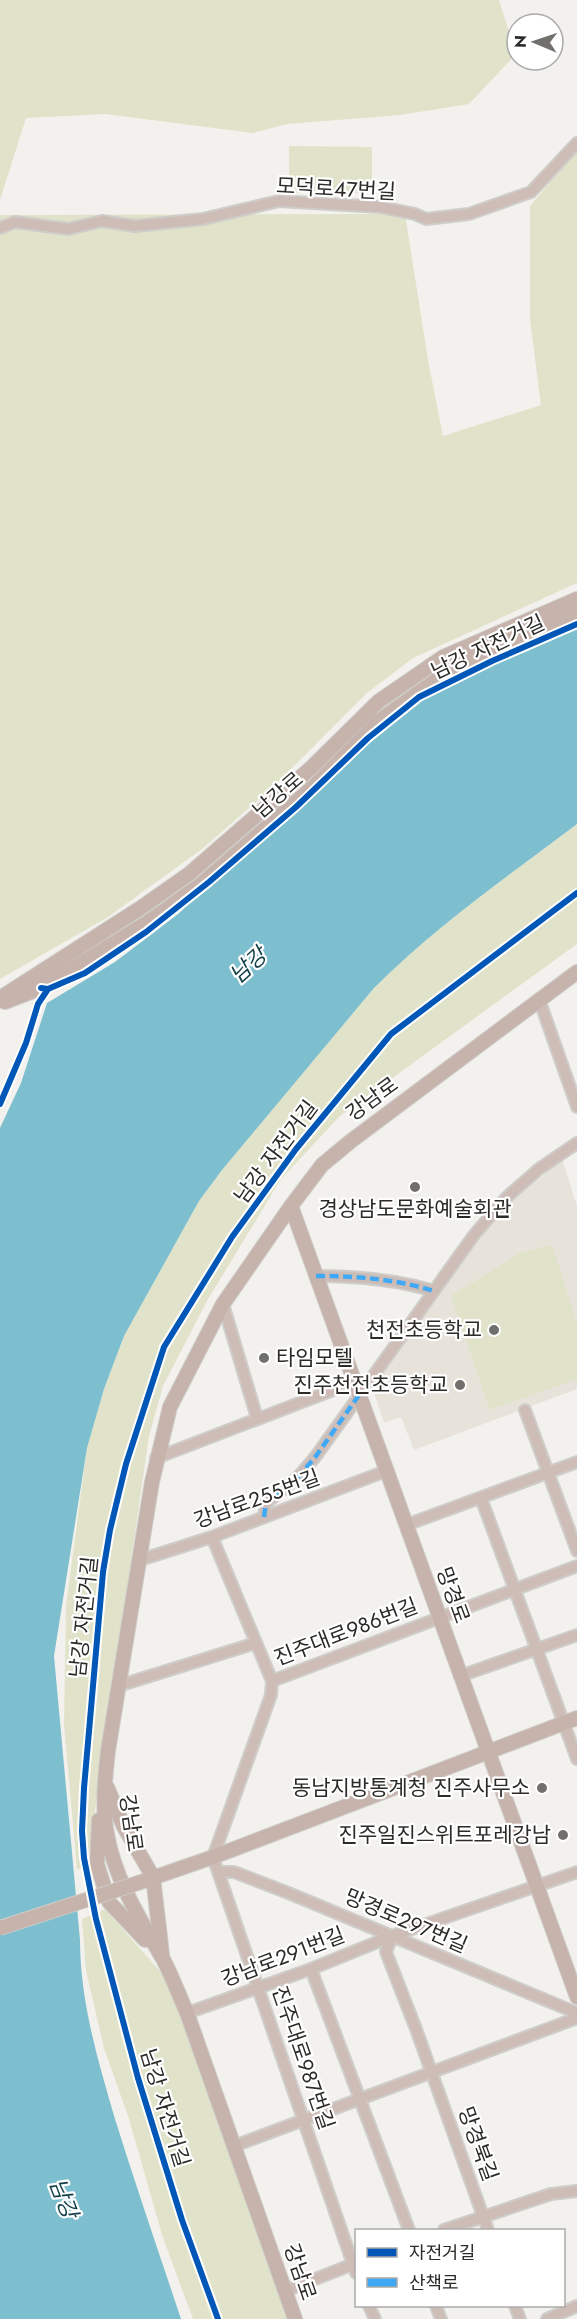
<svg xmlns="http://www.w3.org/2000/svg" width="577" height="2319" viewBox="0 0 577 2319" font-family="Jost,'Noto Sans KR',sans-serif">
<style>
.built{fill:#e8e3da}
.green{fill:#e0e3c9}
.water{fill:#7dbfce}
.lines{fill:none;stroke-linecap:round;stroke-linejoin:round}
.street-casing{stroke:#cfcdca;stroke-width:14}
.secondary-casing{stroke:#cfcdca;stroke-width:16}
.street{stroke:#cebdb7;stroke-width:10}
.secondary{stroke:#c6b3ac;stroke-width:14}
.secondary-bridge-casing{stroke:#cfcdca;stroke-width:16;stroke-linecap:butt}
.secondary-bridge{stroke:#c6b3ac;stroke-width:14}
.quiet{stroke:#3fa9f5;stroke-width:4.5;stroke-dasharray:9 4.5;stroke-linecap:butt}
.cycleway-casing{stroke:#fff;stroke-width:10}
.cycleway{stroke:#0057b8;stroke-width:6}
.poi-dot{fill:#72706d;stroke:#fff;stroke-width:2}
.labels{text-anchor:middle;dominant-baseline:central;stroke-width:4.5;stroke-linejoin:round;paint-order:stroke}
.street-label{font-size:21px;fill:#2d2b28;stroke:#fff}
.poi-label{font-size:21px;fill:#2d2b28;stroke:#fff;text-anchor:end}
.water-label{font-size:22px;font-style:italic;fill:#133f49;stroke:#fff}
</style>
<rect width="100%" height="100%" fill="#f3f1ed"/>
<path class="built" d="M562,1159L577,1206V1389L414,1450L401,1417L384,1423L372,1387L393,1354L477,1242L510,1204Z"/>
<path class="green" d="M0,0H499L516,54L469,104L400,115L287,124L253,133L105,114L26,118L0,200Z
M289,146L372,147V193H289Z
M577,150V583L413,658L367,693L272,788L202,849L108,917L0,979V215L405,214L428,360L443,436L541,405L530,320V206Z
M577,824V944L340,1116L281,1179L207,1301L163,1386L149,1436L87,1867L77,1869L64,1724L66,1606L87,1448L104,1389L124,1336L199,1201L222,1170L374,988C435,927 508,876 577,824Z
M552,1245L577,1322V1379L490,1410L451,1296L520,1253Z
M105,1909L166,1978L290,2319H193L162,2235L129,2119L104,2048L86,1971L82,1919Z"/>
<path class="water" d="M577,611V824C508,876 435,927 374,988L222,1170L199,1201L124,1336L104,1389L87,1448L54,1656L80,1940C80,2001 98,2061 115,2119C136,2186 159,2253 181,2319H0V1128L21,1083L47,1003L115,962L178,914L292,805L425,683Z"/>
<g class="lines">
<g class="street-casing">
<path id="street" d="M0,228L15,222L68,229L102,221L135,226L203,219L279,201L380,207L415,214L426,219L469,214L531,192L577,143
M539,999L577,1107
M316,1276C357,1276 395,1279 434,1291
M223,1304L257,1418
M525,1410L577,1551
M156,1458L354,1382
M481,1498L577,1759
M264,1517L266,1503L299,1476L316,1456L474,1235L507,1197L539,1169L577,1143
M406,1525L577,1462
M212,1537L272,1681L271,1695L213,1857L356,2273
M140,1560L212,1537L386,1471
M460,1676L577,1635
M272,1681L577,1566
M118,1686L256,1643
M219,1872H234L286,1892L577,2013
M392,1936L386,1952L416,2029L488,2230
M311,1969L409,2230
M187,2013L311,1969L392,1936L577,1872
M234,2146L577,2018
M444,2230L551,2194L577,2191
M285,2291L356,2263
M369,2306L375,2319
M436,2306L441,2319
M515,2306L520,2319
M547,2319L577,2306"/>
</g>
<g class="secondary-casing">
<path id="secondary" d="M0,998L139,909L189,874L311,768L379,701L443,657L577,599
M5,1002L41,988L148,922L200,885L314,786L380,720L453,668L577,613
M291,1206L577,1997
M107,1787L124,1827L153,1877L162,1954
M99,1820L97,1864L109,1902L145,1940
M138,1883L213,1857L577,1718
M295,2319L187,2013C179,1995 172,1976 163,1959C140,1919 115,1880 107,1834C102,1807 105,1778 108,1751L152,1482L170,1407L223,1304L291,1206L322,1165L351,1141L577,972"/>
</g>
<use href="#street" class="street"/>
<use href="#secondary" class="secondary"/>
<g class="secondary-bridge-casing">
<path id="secondary-bridge" d="M0,1928L138,1883"/>
</g>
<use href="#secondary-bridge" class="secondary-bridge"/>
<path class="quiet" d="M316,1276C357,1276 395,1279 434,1291
M264,1517L266,1503L299,1476L316,1456L359,1395"/>
<g class="cycleway-casing">
<path id="cycleway" d="M48,989L85,973L146,932L209,882L296,807L368,738L419,697L492,661L577,624
M0,1104L26,1043L38,1004L48,989L41,988
M218,2319L182,2220L138,2078L96,1919L84,1858L82,1831L84,1788L103,1572L110,1530L126,1464L164,1347L232,1237L296,1149L391,1034L577,893"/>
</g>
<use href="#cycleway" class="cycleway"/>
</g>
<g class="poi-dot">
<circle cx="415" cy="1187" r="6"/>
<circle cx="494" cy="1330" r="6"/>
<circle cx="264" cy="1358" r="6"/>
<circle cx="460" cy="1385" r="6"/>
<circle cx="542" cy="1788" r="6"/>
<circle cx="563" cy="1835" r="6"/>
</g>
<g class="labels">
<g class="street-label">
<text transform="translate(336 189) rotate(3)">모덕로47번길</text>
<text transform="translate(488 647) rotate(-25)">남강 자전거길</text>
<text transform="translate(278 795) rotate(-41)">남강로</text>
<text transform="translate(372 1099) rotate(-36)">강남로</text>
<text transform="translate(276 1152) rotate(-53)">남강 자전거길</text>
<text transform="translate(257 1499) rotate(-20)">강남로255번길</text>
<text transform="translate(453 1595) rotate(70)">망경로</text>
<text transform="translate(84 1617) rotate(-84)">남강 자전거길</text>
<text transform="translate(346 1632) rotate(-21)">진주대로986번길</text>
<text transform="translate(131 1823) rotate(82)">강남로</text>
<text transform="translate(406 1921) rotate(23)">망경로297번길</text>
<text transform="translate(283 1957) rotate(-21)">강남로291번길</text>
<text transform="translate(303 2058) rotate(71)">진주대로987번길</text>
<text transform="translate(165 2108) rotate(73)">남강 자전거길</text>
<text transform="translate(478 2144) rotate(70)">망경북길</text>
<text transform="translate(300 2272) rotate(71)">강남로</text>
</g>
<g class="poi-label">
<text x="415" y="1209" text-anchor="middle">경상남도문화예술회관</text>
<text x="482" y="1330">천전초등학교</text>
<text x="276" y="1358" text-anchor="start">타임모텔</text>
<text x="448" y="1385">진주천전초등학교</text>
<text x="530" y="1788">동남지방통계청 진주사무소</text>
<text x="551" y="1835">진주일진스위트포레강남</text>
</g>
<g class="water-label">
<text transform="translate(248 965) rotate(-42)">남강</text>
<text transform="translate(64 2198) rotate(69)">남강</text>
</g>
</g>
<rect x="355" y="2229" width="210" height="78" fill="#ffffff" stroke="#abaaa9" stroke-width="1.5"/>
<rect x="367" y="2248" width="30" height="9" fill="#0057b8" stroke="#abaaa9" stroke-width="1.5"/>
<text x="409" y="2259" font-size="18" fill="#2d2b28">자전거길</text>
<rect x="367" y="2278" width="30" height="9" fill="#3fa9f5" stroke="#abaaa9" stroke-width="1.5"/>
<text x="409" y="2289" font-size="18" fill="#2d2b28">산책로</text>
<g transform="translate(535 42) rotate(272)"><circle r="28" fill="#ffffff" stroke="#abaaa9" stroke-width="1.5"/>
<path d="M0-4.5L10 22L0 15L-10 22Z" fill="#72706d"/>
<text y="-9" font-size="16" font-weight="bold" text-anchor="middle" fill="#2d2b28">N</text>
</g>
</svg>
